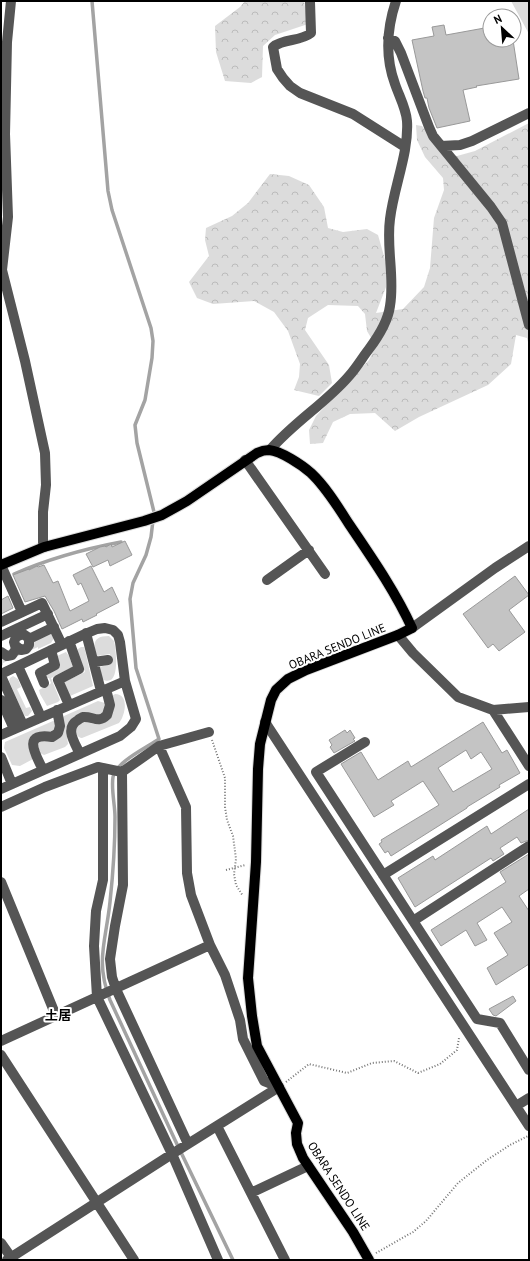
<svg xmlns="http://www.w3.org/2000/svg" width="530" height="1261" viewBox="0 0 530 1261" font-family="'PT Sans','Noto Sans JP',sans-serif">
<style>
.green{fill:#dcdcdc}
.forest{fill:url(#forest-crowns)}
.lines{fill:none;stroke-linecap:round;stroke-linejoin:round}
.stream{stroke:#a3a3a3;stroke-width:3.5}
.building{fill:#c4c4c4;stroke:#999;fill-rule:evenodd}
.major-casing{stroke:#dbdbdb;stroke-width:12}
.path{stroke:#777;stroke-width:2;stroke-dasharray:1 2;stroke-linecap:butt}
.minor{stroke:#555;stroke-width:10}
.major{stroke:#000;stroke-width:10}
.labels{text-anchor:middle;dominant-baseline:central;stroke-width:4;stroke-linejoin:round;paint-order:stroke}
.street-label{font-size:12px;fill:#000;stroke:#fff}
.neighbourhood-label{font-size:13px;font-weight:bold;fill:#000;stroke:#fff}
</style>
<defs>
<pattern id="forest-crowns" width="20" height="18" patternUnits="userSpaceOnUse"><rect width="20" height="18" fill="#dcdcdc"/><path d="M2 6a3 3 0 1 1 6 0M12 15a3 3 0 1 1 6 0" fill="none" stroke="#bbb"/></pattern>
</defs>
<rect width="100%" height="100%" fill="#fff"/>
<path class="green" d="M511,1H529V34Z
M51,633L54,638L51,643L38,649V647L3,663V665L1,666V656Z
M109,636L114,641C116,649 121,690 102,679L100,667L112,663L110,654L97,656C92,643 94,636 109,636Z
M81,647H84L85,650L93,686L70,696L64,682L85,672L77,651L78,649Z
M66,652L69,656L73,667L51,678L60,700L58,702L47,706L40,694L39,690L50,684L51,683L49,678H45L57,656Z
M13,676L18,679L21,687L17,689L26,708L30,707L32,711L28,716H25L23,713L9,681L10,678Z
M115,694C130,694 125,716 119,723L82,738C76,737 75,732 76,726L84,721L94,724L101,723L112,696Z
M98,701L105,703L104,713L69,723L66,729L68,744L65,747L44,755L40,753L37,742L48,740L64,716Z
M53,721H54L57,726L53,734L40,733L33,759L20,766L12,765L4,748L5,742Z"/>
<path class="forest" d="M245,1H304L308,24L275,35L263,46L262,77L251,83L225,81L216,52L215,26L240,7Z
M529,123V346L527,338L516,335L511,364L488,385L419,417L395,431L375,413L350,414L333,422L323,443L310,444L309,430L316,416L369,360L376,346L367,331L365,314L358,306L328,305L308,318L305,330L329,365L332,383L319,396L294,390L299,377L300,364L288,331L274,312L254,301L213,304L197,298L189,282L209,256L205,240L206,228L232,216L248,203L270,174L289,176L309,185L324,207L328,228L343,232L367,229L378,235L386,263V287L376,313L403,309L424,287L430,268L434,218L444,190L443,178L425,157L417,140L416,125L422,126L442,152L457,156L475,151Z"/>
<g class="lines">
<path class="stream" d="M92,1L108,191L112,210L151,328L153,341L152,358L145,400L135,425L137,443L154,512L151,537L146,555L133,583L130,599L136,668L159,739C146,748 116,762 113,777C111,789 115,805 115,817C115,845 113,874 110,902C106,941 95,961 110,1000L175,1140L233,1260
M14,574C48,559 84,549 121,542"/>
</g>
<path class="building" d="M444,25L446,35L490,27V40H513L519,79L476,86L477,87L463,90L470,121L437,128L429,108L427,98H425L423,91L412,40L434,36L432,27Z
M125,541L132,555L110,566L108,560L93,567L86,554L100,547L105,546L106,547L111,544L112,547Z
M44,565L53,583L58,581L70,611L89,601L81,583L78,585L73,575L91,566L104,592L112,587L119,602L96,614L97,615L83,622L82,619L62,629L54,611L45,596L25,602L13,575L29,569V570L37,566L38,567Z
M515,576L529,595L509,610L525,632L499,651L493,644L488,648L463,614Z
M8,596L13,608L1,614V600Z
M483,722L502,753L507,750L520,773L499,785L500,787L467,807V808L391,856L388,851L385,853L379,844L382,842L381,840L439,805L423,781L391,801L394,805L374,817L341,764L361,752L378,780L408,761L411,767ZM466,750L471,759L481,752L492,769L453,792L438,768Z
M345,730L347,733L350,730L355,738L353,739L355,741L334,753L330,747L332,745L329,740Z
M529,809V840L521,843L517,837L500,848L504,854L493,861L491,858L415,907L398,878L433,856L435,860L487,826L491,834Z
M529,854V889L519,896L529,911V964L496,985L487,968L508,955L494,933L512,922L502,907L477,923L487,940L475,946L466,930L441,946L431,930L506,882L500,872Z
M513,996L516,1001L496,1016L493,1015L489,1009Z"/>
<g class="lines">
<g class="major-casing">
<path id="major" d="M1,565L44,547L144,521L162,515L187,501L257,453C261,451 265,450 269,450C281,451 302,465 311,473C326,487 338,507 349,524C372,558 395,591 412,628L398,635L306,670L288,679L276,690L271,700L260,744L258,769L256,862L248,978L252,1016L257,1046L298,1123L296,1133L297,1144L303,1158L353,1232L369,1260"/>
</g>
<path class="path" d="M212,740L225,778V807L227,820L233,836L236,859L234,874L236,885L243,896
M226,870L245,865
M286,1082L309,1064L347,1073L372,1063L394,1061L418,1073L440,1064L457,1050L459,1038
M376,1253L413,1232L426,1221L458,1183L487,1160L510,1145L528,1136"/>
<path class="minor" d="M11,1L7,42L5,134L8,217L2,270L25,361L45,453L46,485L43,512V542L44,547
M310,2L311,33C300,42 284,38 273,47L277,69L283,78L290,86L300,93L353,114L405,147
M388,38L395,41L401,53L429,127L433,136L491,207L502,223L529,325
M441,146L460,145L472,141L529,113
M270,450C294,422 326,403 349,376C357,367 362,358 369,349C378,337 388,321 390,306C395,277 386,248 390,219C394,186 409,153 407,121C406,108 399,96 395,84C385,57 387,28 396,1
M245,460L325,574
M1,565L22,612
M267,580L309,550
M1,622L42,603L62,645
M412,628L495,568L529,546
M86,633L101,691
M398,635L413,653L458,697L493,710L529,766
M1,636L48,614
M29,639L54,627
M1,652L7,656L12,655L16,649L14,642L16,637L23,634L29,638V645L26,649L21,650L16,646
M94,662L108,660
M18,666L41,717
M1,674L85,634L97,629L105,628L113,630L118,635L120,642L125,681L136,719L131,727L120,736L1,789
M1,676L23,725
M44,683L40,673L55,665L51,650
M1,700L14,729
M69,705L58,680L79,669L69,641
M493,710L529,707
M265,722L529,1126
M1,735L125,681
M365,742L316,772L477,1019L500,1023L529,1070
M159,746L209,732
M80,754C75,743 64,728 78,720C79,719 81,718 83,717C93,716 98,724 107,715L110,705L106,689
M1,757L12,784
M103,768V880L96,911L94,946L97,997L172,1154L218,1260
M43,770C36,755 21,732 52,737L58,733L60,726L57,710
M122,772L123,885L115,926L110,959L112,977L116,989L188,1144
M1,807L45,787L98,767L122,772L159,746L186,807L187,873L191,895L210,945L225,975L240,1020L243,1039L264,1081L279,1087
M383,875L529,784
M1,882L56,1016
M413,921L529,846
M1,1041L210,945
M1,1055L134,1260
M516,1106L529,1098
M217,1126L285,1260
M251,1193L308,1166
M1,1243L13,1260
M7,1260L172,1154L279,1087"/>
<use href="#major" class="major"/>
</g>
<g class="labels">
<g class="street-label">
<text transform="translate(337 646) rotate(-22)">OBARA SENDO LINE</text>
<text transform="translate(339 1186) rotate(57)">OBARA SENDO LINE</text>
</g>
<g class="neighbourhood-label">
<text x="58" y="1015">土居</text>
</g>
</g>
<rect width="530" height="1261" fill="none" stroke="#000000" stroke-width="4"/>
<g transform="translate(502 28) rotate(334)"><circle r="19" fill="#ffffff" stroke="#999999"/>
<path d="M0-3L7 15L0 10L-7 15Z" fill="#000000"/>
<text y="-6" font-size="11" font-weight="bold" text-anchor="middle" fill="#000000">N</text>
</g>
</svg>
